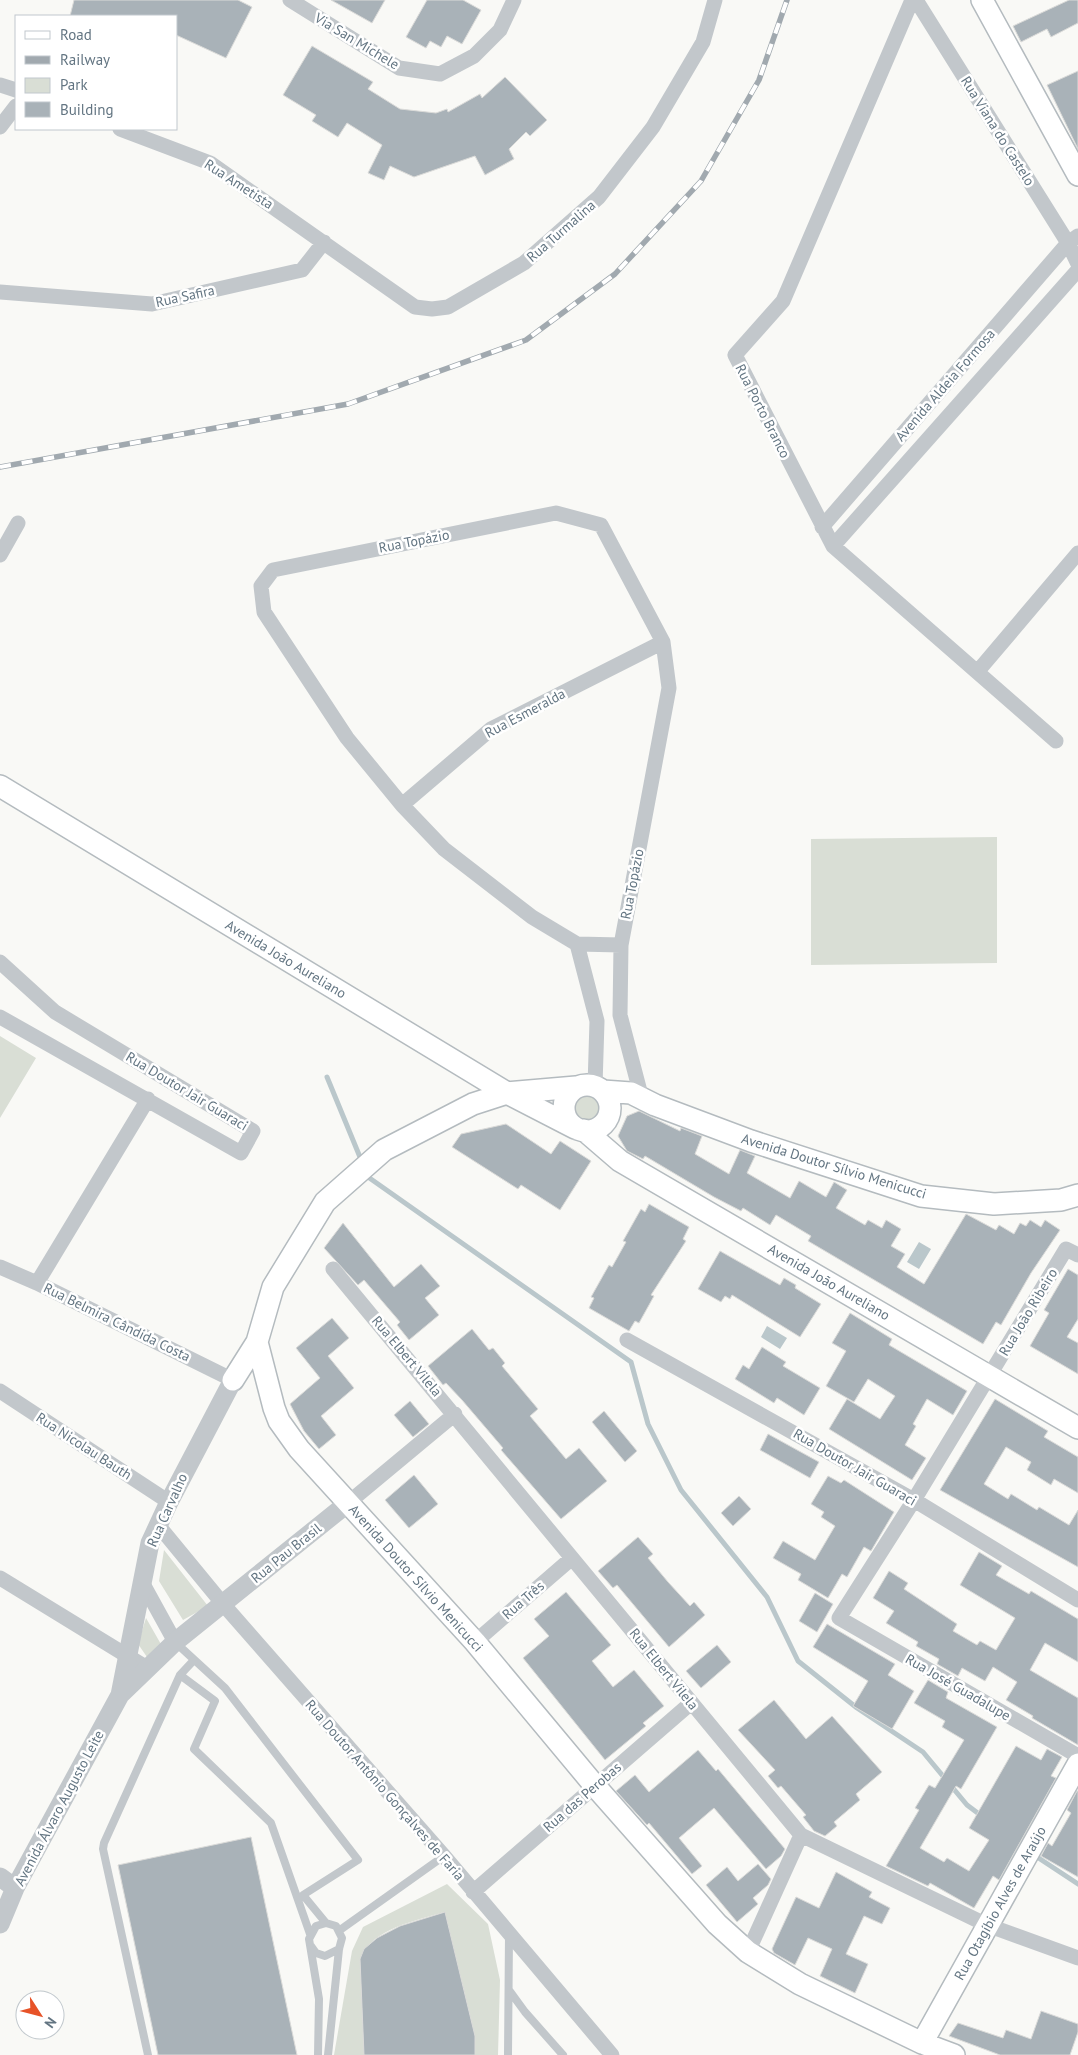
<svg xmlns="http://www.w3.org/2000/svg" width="1078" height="2055" viewBox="0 0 1078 2055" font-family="'PT Sans',sans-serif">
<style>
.green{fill:#d9ded5}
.water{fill:#bac7cb}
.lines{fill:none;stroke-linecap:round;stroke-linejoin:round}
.stream{stroke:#bac7cb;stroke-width:5}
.building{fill:#a9b2b8;stroke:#dbdbd9}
.secondary-casing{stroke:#b4bbbf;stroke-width:24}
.service{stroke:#c2c7cb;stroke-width:8}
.minor{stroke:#c2c7cb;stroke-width:15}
.tertiary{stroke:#c2c7cb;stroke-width:19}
.secondary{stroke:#fff;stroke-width:21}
.rail-casing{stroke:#a1a9af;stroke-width:5.5}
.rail{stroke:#fff;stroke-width:4;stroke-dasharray:11;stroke-linecap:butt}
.labels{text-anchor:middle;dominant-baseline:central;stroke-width:5;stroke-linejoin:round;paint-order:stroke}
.street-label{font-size:14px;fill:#637582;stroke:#fff}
</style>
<rect width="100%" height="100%" fill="#f9f9f6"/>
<path class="green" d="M997,837V963L811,965V839Z
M0,1036L36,1058L0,1118Z
M572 1107a14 14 0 1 1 28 0a14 14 0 1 1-28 0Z
M164,1550L208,1606L183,1620L159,1581Z
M146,1618L162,1646L147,1657L138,1644Z
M447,1884L488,1924L500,1980L498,2055H475V2036L444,1912C416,1921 372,1928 360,1959L364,2055H334L352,1951L363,1927Z"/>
<path class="water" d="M919,1242L931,1249L919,1269L907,1262Z
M767,1326L787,1338L780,1349L761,1337Z"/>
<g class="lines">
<path class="stream" d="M327,1077L362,1162
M366,1172L368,1177L631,1362L648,1424L681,1490L767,1597L798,1661L857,1708L923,1752L967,1805L983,1817
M1034,1855L1078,1884"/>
</g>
<path class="building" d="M74,0H238L252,7L226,58L176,35V16H70Z
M331,0H385L372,23Z
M427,0H463L481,10L462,44L447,36L441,47L430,41L426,48L406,37Z
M1069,0H1078V23L1051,37L1047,29L1021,42L1013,26Z
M312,46L373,82L368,89L400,109L436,113L447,109L448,112L480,94L482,98L505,77L547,120L530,136L526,132L509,149L514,159L485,175L475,156L414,177L390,166L384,180L368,173L382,145L347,123L338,137L312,121L316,115L283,95Z
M1078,71V149L1047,85Z
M639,1111L680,1131L681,1128L702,1136L695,1154L729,1174L740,1150L755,1156L747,1173L790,1198L799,1181L826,1197L834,1182L847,1190L836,1208L865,1225L868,1220L882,1228L886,1220L901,1229L891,1246L905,1254L897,1267L924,1284L966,1214L996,1230L999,1225L1014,1234L1020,1223L1026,1226L1030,1220L1041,1227L1045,1220L1060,1230L1031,1273L1001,1325L996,1322L983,1344L808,1241L811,1236L776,1215L770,1225L743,1208L741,1211L714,1197L645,1156L643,1159L627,1151L618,1136L627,1116Z
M506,1124L551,1154L560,1141L591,1161L560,1210L521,1185L518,1189L452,1147L461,1134Z
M649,1204L689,1227L683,1239L686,1241L651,1295L654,1296L639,1323L635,1321L629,1331L589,1308L594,1298L591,1297L609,1265L612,1267L626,1242L623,1241L641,1209L645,1212Z
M343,1223L394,1287L421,1264L440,1286L425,1298L439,1315L409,1340L397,1325L400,1322L364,1280L358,1285L324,1248Z
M720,1251L780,1285L784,1278L796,1285L795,1288L821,1304L800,1337L732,1295L730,1299L725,1296L721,1302L698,1289Z
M1068,1269L1078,1275V1319L1067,1337L1078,1343V1374L1030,1346L1049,1313L1044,1310Z
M850,1313L892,1339L889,1345L967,1391L953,1415L927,1399L913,1424L916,1426L905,1445L926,1458L912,1480L829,1429L847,1399L880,1419L895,1396L868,1379L854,1402L826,1386L846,1351L832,1343Z
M332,1318L349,1338L328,1356L354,1388L321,1416L336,1435L319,1449L304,1431L290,1404L320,1378L296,1348Z
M472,1329L489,1350L493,1348L505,1363L502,1366L538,1409L530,1416L566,1459L579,1448L607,1481L561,1519L501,1450L503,1448L462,1400L446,1383L443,1385L428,1366Z
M762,1347L786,1362L783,1366L820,1388L804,1415L777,1398L774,1403L735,1379L743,1365L749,1369Z
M995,1399L1048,1431L1044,1437L1078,1457V1493L1054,1479L1051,1485L1027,1470L1031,1462L1006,1447L984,1484L1008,1499L1011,1494L1037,1510L1039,1507L1069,1525L1078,1510V1567L940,1490Z
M410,1401L429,1424L413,1437L394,1415Z
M604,1411L637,1451L625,1462L592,1422Z
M768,1434L819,1462L810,1478L760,1450Z
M414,1475L438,1504L409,1528L385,1500Z
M828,1476L841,1483L844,1480L894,1512L871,1551L864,1547L847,1577L842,1574L828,1598L798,1580L801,1574L773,1558L783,1541L815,1560L835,1526L821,1517L824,1512L811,1504Z
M739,1496L751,1509L733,1526L721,1513Z
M638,1537L653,1554L648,1558L668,1582L690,1606L694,1602L705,1615L669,1647L617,1585L613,1588L598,1571Z
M979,1552L1002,1566L996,1575L1029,1594L1031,1591L1078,1619V1662L1045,1643L1030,1670L1078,1698V1745L1032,1718L1033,1716L1006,1700L1017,1682L993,1667L985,1681L962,1668L958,1676L937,1664L939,1659L916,1646L918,1642L886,1623L894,1611L873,1598L889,1571L908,1583L904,1589L957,1624L953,1631L977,1645L980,1641L996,1650L1015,1618L960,1585Z
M566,1592L611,1645L592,1661L613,1687L634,1670L664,1706L643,1723L646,1726L605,1760L523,1658L549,1636L534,1619Z
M815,1593L833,1604L817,1632L799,1621Z
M827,1624L895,1664L888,1675L914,1691L892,1729L853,1706L868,1681L813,1647Z
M717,1645L731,1662L701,1688L686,1671Z
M928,1680L948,1692L946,1698L997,1727L961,1789L956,1786L920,1848L944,1862L947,1858L969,1871L989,1840L969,1828L1016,1746L1041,1760L1047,1749L1062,1757L1051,1776L1056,1778L999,1880L993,1876L974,1908L930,1883L928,1886L886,1866L919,1810L915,1808L929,1785L935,1788L964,1740L942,1727L945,1721L914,1703Z
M774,1700L806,1739L832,1716L882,1772L856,1794L860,1800L834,1822L837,1826L825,1836L814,1831L803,1817L806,1815L781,1786L778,1788L768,1776L775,1770L738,1730Z
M698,1750L716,1771L718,1769L785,1849L781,1856L766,1869L714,1808L679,1838L702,1866L692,1874L649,1823L647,1825L616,1791L635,1775L649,1792Z
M1077,1791H1078V1877L1041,1856L1048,1843L1052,1846L1071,1813L1067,1810Z
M251,1837L297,2055H158L118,1865Z
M758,1864L771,1879L768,1885L753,1898L758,1904L737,1922L706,1885L727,1867L738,1881Z
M836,1872L872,1892L869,1897L890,1908L882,1924L864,1916L846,1954L868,1964L855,1993L820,1976L832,1949L808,1938L795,1965L774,1953L772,1949L796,1897L819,1908Z
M445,1912L475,2036V2055H364L360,1959L364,1949L377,1938L400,1926Z
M1041,2011L1078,2024V2032L1070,2055H1000L949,2036L958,2023L1003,2038L1006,2030L1031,2039Z"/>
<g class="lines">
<g class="secondary-casing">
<path id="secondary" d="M982,0L1078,175
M0,786L507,1093L575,1128
M564 1108a23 23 0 1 1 46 0a23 23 0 1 1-46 0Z
M576,1087L507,1093L473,1104L384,1150L325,1202L273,1287L257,1342L274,1408L279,1421L299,1449L475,1642L595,1786L717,1924L748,1952L800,1984L922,2043L954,2055
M603,1091L631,1093L655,1105L751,1141L921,1196L994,1204L1061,1200L1078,1195
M584,1130L620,1161L1078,1428
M233,1380L257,1342
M922,2043L1078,1764"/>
</g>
<path class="service" d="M176,1643L225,1688L358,1860L303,1895L326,1923
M180,1675L215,1701L194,1749L271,1823L310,1934
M340,1930L444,1856
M311,1946L316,1953L325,1956L339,1949
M509,1990L525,2012L563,2055
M148,2055L103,1849L104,1843L180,1675L194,1660
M318,2055L319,1999L309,1939L316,1926L326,1923L336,1926L342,1938L339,1949L328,2055
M508,2055L509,1935"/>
<path class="minor" d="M290,0L399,68L440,74L474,56L500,30L514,0
M912,0L783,301L735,355L833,546L1056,741
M916,0L1068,243L1078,264
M0,85L16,90
M0,127L16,106
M120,129L210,163L415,307L432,309L448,307L524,263L599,197L653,127L703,42L715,0
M0,292L152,304L302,270L324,242
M822,527L1068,243L1078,236
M833,546L1078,270
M0,555L18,523
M978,671L1078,553
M402,805L491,729L663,642
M577,944L621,945
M0,962L55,1012L253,1131L241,1153L0,1017
M595,1086L597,1021L577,944L532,917L444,849L402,805L347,738L264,612L261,586L273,570L556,513L601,525L663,642L669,688L621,945L620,1015L643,1103
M1078,1255L1066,1249L914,1500L839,1618L1078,1756
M0,1267L37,1283L233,1380
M333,1269L801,1835L987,1925L1078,1958
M37,1283L148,1099
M627,1340L914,1500L1078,1600
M0,1391L169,1502
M348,1503L455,1414
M158,1525L223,1604L444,1856L612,2055
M0,1578L147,1668
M142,1582L175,1642
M475,1642L572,1558
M473,1892L691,1703
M748,1952L801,1835"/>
<path class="tertiary" d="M120,1695L150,1543L169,1502L233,1380
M0,1877L15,1888
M0,1924L15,1888L120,1695L175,1642L348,1503"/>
<use href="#secondary" class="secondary"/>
<g class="rail-casing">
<path id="rail" d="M0,467L348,404L526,340L615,274L701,181L759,80L787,0"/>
</g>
<use href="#rail" class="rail"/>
</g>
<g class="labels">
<g class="street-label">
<text transform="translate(357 41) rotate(31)">Via San Michele</text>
<text transform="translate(998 131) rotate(58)">Rua Viana do Castelo</text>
<text transform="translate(239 184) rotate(33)">Rua Ametista</text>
<text transform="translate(561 231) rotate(-41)">Rua Turmalina</text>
<text transform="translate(185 296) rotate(-12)">Rua Safira</text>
<text transform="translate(945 385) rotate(-49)">Avenida Aldeia Formosa</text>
<text transform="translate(763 411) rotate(63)">Rua Porto Branco</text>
<text transform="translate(414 541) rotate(-11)">Rua Topázio</text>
<text transform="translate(525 713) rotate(-28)">Rua Esmeralda</text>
<text transform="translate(632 884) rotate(-79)">Rua Topázio</text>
<text transform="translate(286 959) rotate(31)">Avenida João Aureliano</text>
<text transform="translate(187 1091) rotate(31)">Rua Doutor Jair Guaraci</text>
<text transform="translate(834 1166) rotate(17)">Avenida Doutor Sílvio Menicucci</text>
<text transform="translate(829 1282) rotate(30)">Avenida João Aureliano</text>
<text transform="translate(1028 1312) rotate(-59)">Rua João Ribeiro</text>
<text transform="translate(117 1322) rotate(26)">Rua Belmira Cândida Costa</text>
<text transform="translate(407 1356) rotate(50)">Rua Elbert Vilela</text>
<text transform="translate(84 1446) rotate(33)">Rua Nicolau Bauth</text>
<text transform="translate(855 1467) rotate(30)">Rua Doutor Jair Guaraci</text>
<text transform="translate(167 1510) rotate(-66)">Rua Carvalho</text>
<text transform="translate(286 1553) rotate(-39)">Rua Pau Brasil</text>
<text transform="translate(416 1578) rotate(48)">Avenida Doutor Sílvio Menicucci</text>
<text transform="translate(523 1600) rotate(-41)">Rua Três</text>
<text transform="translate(664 1669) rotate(51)">Rua Elbert Vilela</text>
<text transform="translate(958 1687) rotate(30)">Rua José Guadalupe</text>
<text transform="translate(385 1790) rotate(49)">Rua Doutor Antônio Gonçalves de Faria</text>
<text transform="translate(582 1797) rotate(-41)">Rua das Perobas</text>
<text transform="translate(59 1808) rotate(-62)">Avenida Álvaro Augusto Leite</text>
<text transform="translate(1000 1903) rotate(-61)">Rua Otagíbio Alves de Araújo</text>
</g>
</g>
<rect x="15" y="15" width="162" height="115" fill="#ffffff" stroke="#c1c8cd"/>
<rect x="25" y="31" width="25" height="8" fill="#ffffff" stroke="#c1c8cd"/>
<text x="60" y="40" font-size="15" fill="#637582">Road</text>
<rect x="25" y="56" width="25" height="8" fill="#a1a9af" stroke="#c1c8cd"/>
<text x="60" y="65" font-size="15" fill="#637582">Railway</text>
<rect x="25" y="78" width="25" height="15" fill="#d9ded5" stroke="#c1c8cd"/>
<text x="60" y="90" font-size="15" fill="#637582">Park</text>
<rect x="25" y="102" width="25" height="15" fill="#a9b2b8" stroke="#c1c8cd"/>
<text x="60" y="115" font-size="15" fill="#637582">Building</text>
<g transform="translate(40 2015) rotate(126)"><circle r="24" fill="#ffffff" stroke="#c1c8cd"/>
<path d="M0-4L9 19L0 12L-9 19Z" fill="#e75328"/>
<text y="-8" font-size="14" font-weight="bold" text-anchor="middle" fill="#637582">N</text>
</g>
</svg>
